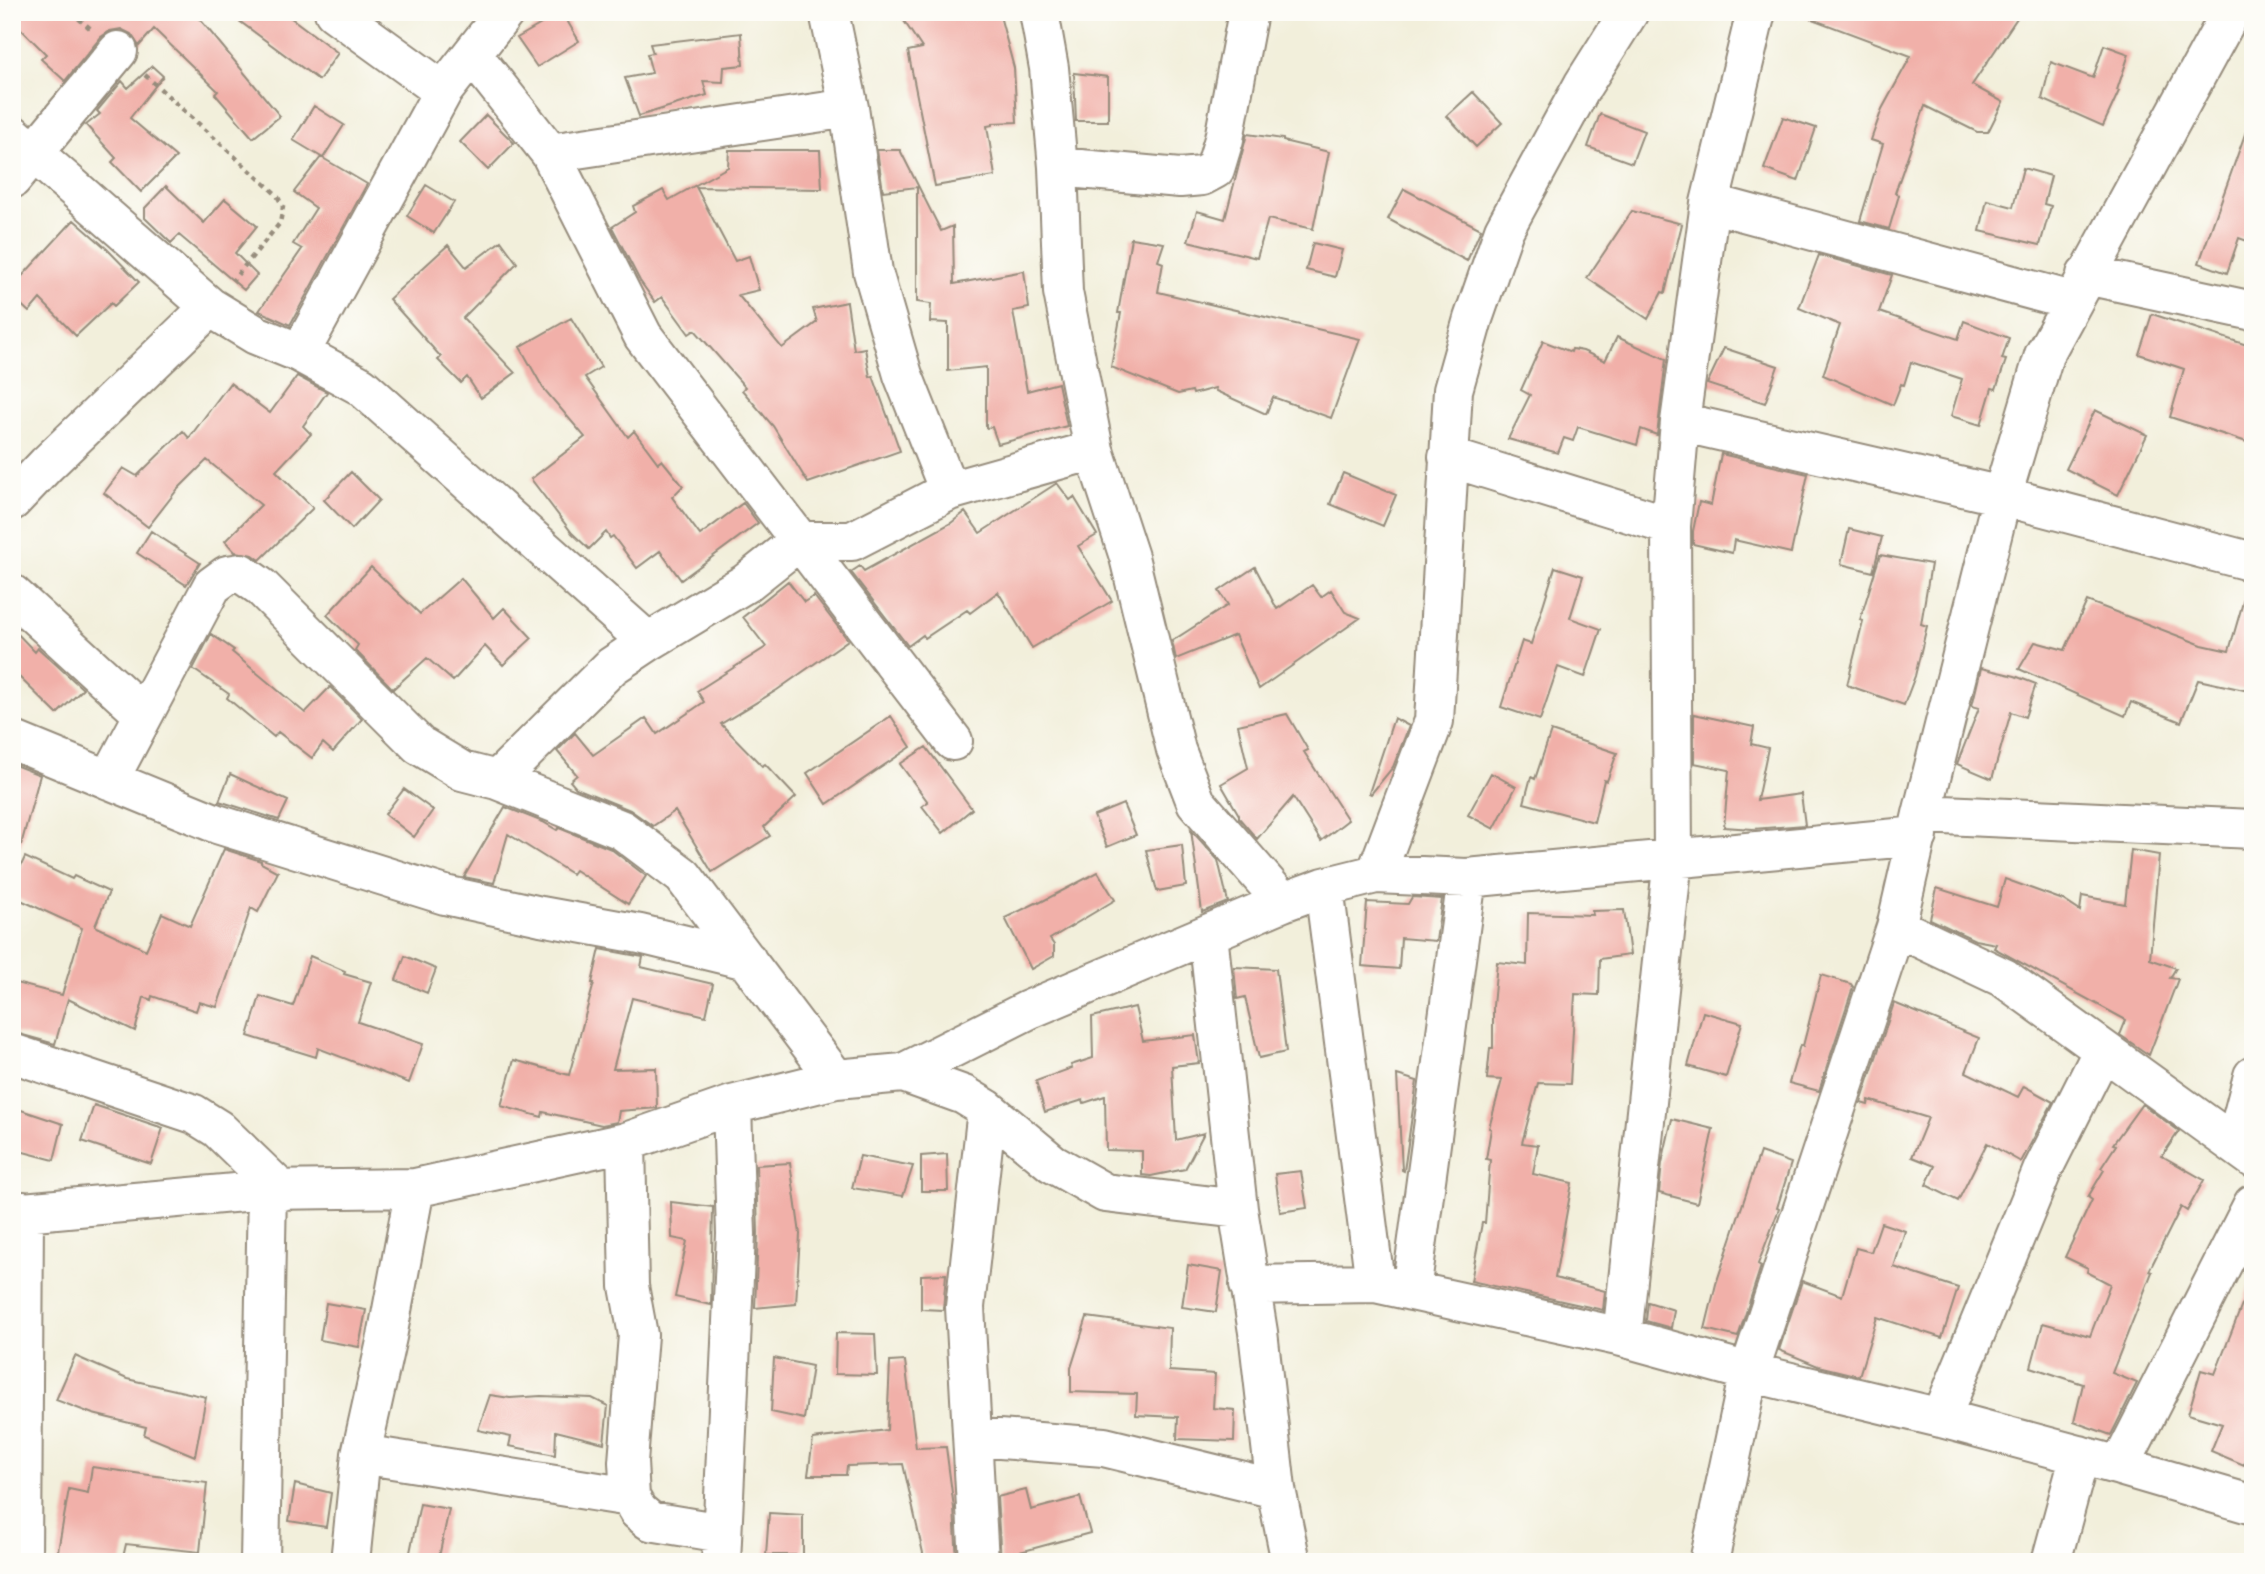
<svg xmlns="http://www.w3.org/2000/svg" width="2265" height="1574" viewBox="0 0 2265 1574" font-family="'EB Garamond',serif">
<style>
.building{fill:#f1b0a9}
.lines{fill:none;stroke-linecap:round;stroke-linejoin:round}
.minor-casing{stroke:#968c7c;stroke-width:42}
.path{stroke:#968c7c;stroke-width:4.5;stroke-dasharray:5 5;stroke-linecap:butt}
.minor{stroke:#fff;stroke-width:38}
</style>
<rect width="100%" height="100%" fill="#fdfcf7"/>
<filter id="ink" filterUnits="userSpaceOnUse"><feTurbulence type="fractalNoise" baseFrequency=".0143" numOctaves="2"/><feDisplacementMap in="SourceGraphic" scale="14" xChannelSelector="R" yChannelSelector="G"/><feConvolveMatrix kernelMatrix="1 2 1 2 8 2 1 2 1" color-interpolation-filters="sRGB"/></filter>
<filter id="wash" filterUnits="userSpaceOnUse"><feTurbulence type="fractalNoise" baseFrequency=".00686" numOctaves="4" result="noise"/><feDisplacementMap in="SourceGraphic" scale="28" xChannelSelector="R" yChannelSelector="G"/><feGaussianBlur stdDeviation="1.57" result="paint"/><feColorMatrix in="noise" values="0 0 0 0 0 0 0 0 0 0 0 0 0 0 0 0 0 1.4 0 .05"/><feComposite in="paint" operator="in"/></filter>
<g filter="url(#wash)">
<rect width="100%" height="100%" fill="#f2efdb"/>
<g id="blocks">
<path class="building" d="M12,12H194L280,116L253,138L215,94L218,91L154,29L139,46L131,34L121,29L110,31L101,37L65,81L41,59L46,54L12,20Z
M227,12H283L338,53L319,80Z
M562,12L579,41L537,67L517,38Z
M898,12H999L1014,68L1017,122L993,123V125L987,126L995,176L935,186L908,51L922,48Z
M1802,12H2021L1972,85L2003,102L1988,132H1977L1925,106L1895,193L1899,195L1889,229L1860,221L1883,144L1871,140L1882,109L1911,56L1801,15Z
M741,33L743,65L724,67L723,82L703,81L707,95L639,116L625,78L652,73L647,54L653,53L650,44Z
M2104,45L2129,54L2117,90L2119,91L2103,126L2042,99L2051,62L2093,78Z
M152,66L163,76L130,118L176,157L141,192L112,162L116,158L86,125L100,114L97,111L122,81L128,88Z
M1074,73L1108,77V121H1076Z
M1473,92L1502,123L1476,147L1447,116Z
M314,106L344,125L323,158L293,140Z
M1600,114L1644,131L1632,163L1588,147Z
M486,115L514,143L488,170L460,142Z
M1783,117L1816,128L1798,181L1764,169Z
M2249,123L2253,124V243L2239,238L2227,273L2199,263Z
M1247,134L1283,139V141L1329,152L1313,229L1268,219L1257,258L1188,241L1197,211L1225,219Z
M729,150H820L822,189L696,187L735,261L749,256L759,290L738,295L782,348L817,322L813,309L847,302L854,350L865,348L870,377L873,376L900,451L808,483L773,426L742,390L745,387L695,330L689,334L662,297L655,302L640,281L612,227L635,212L633,206L663,190L669,200L728,167Z
M877,150H900L941,231L953,226L954,284L1024,271L1029,308L1013,311L1027,391L1058,383L1067,426L998,444L992,427L986,428V367L948,371V323L930,322L931,304L917,302V187L883,191Z
M321,157L367,184L290,325L259,311L302,249L293,244L316,208L294,192Z
M2023,168L2051,176L2044,204L2051,206L2040,245L1980,231L1987,200L2013,207Z
M426,185L454,202L434,233L407,216Z
M166,186L204,223L225,199L257,226L235,253L257,275L244,290L179,235L171,243L145,218V208Z
M1404,189L1481,229L1467,261L1388,219Z
M1632,211L1682,224L1665,293L1662,292L1648,319L1587,278Z
M74,220L107,249L139,282L114,306L111,303L76,336L40,299L29,312L12,296V287Z
M1131,238L1164,243L1158,261L1163,263L1158,292L1360,339L1331,418L1273,397L1266,414L1216,391L1215,388L1193,394L1192,391L1178,394L1111,367L1121,313H1118Z
M501,241L517,263L463,318L515,373L481,398L467,377L461,383L438,360L441,357L389,299L448,245L466,267Z
M1313,243L1342,250L1335,277L1306,270Z
M1819,255L1892,275L1879,312L1958,339L1964,321L2009,338L2002,359L2006,360L1996,389L1992,388L1981,425L1951,416L1962,379L1911,362L1904,385L1901,384L1893,405L1823,375L1840,325L1799,308Z
M2152,314L2253,347V444L2170,417L2184,369L2139,354Z
M571,318L601,367L585,377L628,437L634,431L658,463L662,460L683,486L672,497L700,535L743,503L758,523L681,580L660,551L637,568L613,536L610,538L606,532L589,549L572,533L531,479L585,437L543,388L520,347Z
M1617,337L1666,359L1657,435L1641,429L1637,445L1578,427L1573,441L1564,438L1558,453L1508,439L1530,395L1521,390L1543,341L1571,352L1572,349L1583,351L1605,361Z
M1724,348L1778,366L1765,403L1707,384Z
M297,376L327,392L303,426L311,434L276,471L313,508L260,560L253,555L235,552L225,541L261,505L207,460L177,490L148,527L104,493L123,468L137,476L183,431L189,438L230,383L270,413Z
M2095,410L2147,435L2118,495L2066,469Z
M1721,454L1808,474L1791,553L1734,540L1732,553L1693,544V531L1699,502L1711,505Z
M351,472L379,500L352,529L324,500Z
M1343,473L1396,495L1383,526L1330,504Z
M1057,483L1070,500L1074,497L1097,535L1078,546L1112,601L1032,648L998,592L970,613L967,610L925,638L923,635L908,646L851,572L860,566L864,571L951,523L965,512L980,533Z
M1849,529L1882,537L1873,572L1841,564Z
M151,531L200,563L186,585L137,553Z
M1880,555L1931,564L1921,624L1927,626L1915,676L1904,705L1847,685L1863,621L1860,620Z
M371,567L420,614L461,578L494,618L504,608L532,638L503,665L485,646L453,681L427,658L393,689L355,650L358,645L327,615Z
M1255,567L1277,609L1312,585L1321,597L1331,590L1345,612L1360,618L1259,689L1235,635L1176,659L1172,641L1228,605L1219,591Z
M1555,567L1583,576L1570,618L1601,629L1585,677L1558,667L1540,720L1501,707L1522,641L1531,644Z
M788,581L804,602L814,596L848,640L777,690L721,724L762,766L765,764L796,797L764,827L770,836L712,872L675,811L653,826L630,810L576,788L570,781L577,775L557,751L575,733L593,755L646,718L657,734L704,702L697,691L766,647L743,617Z
M2245,595L2253,596V674L2249,691L2198,680L2181,722L2131,702L2125,716L2019,669L2035,642L2065,650L2087,601L2202,645L2229,651Z
M12,628L35,652L38,648L83,689L57,714L12,670Z
M211,634L234,650L232,652L305,713L330,687L362,719L333,752L323,743L312,758L278,732L274,737L227,698L229,694L193,669Z
M1981,668L2015,676L2036,684L2025,717L2011,712L1992,779L1957,764L1979,708L1972,706Z
M1287,714L1308,750L1304,752L1348,820L1321,841L1293,797L1257,839L1239,818V815L1221,784L1248,768L1238,725Z
M1694,714L1754,727L1751,744L1768,748L1757,800L1801,794L1805,825L1753,829L1724,827L1729,770L1694,763Z
M891,716L911,747L827,804L807,773Z
M1394,718L1409,726L1393,767L1371,794L1369,793Z
M1551,731L1617,753L1607,781L1604,780L1594,822L1524,803L1531,777L1535,779Z
M926,747L972,809L943,833L922,806L928,802L900,764Z
M12,764L40,775L21,845L12,844Z
M1491,773L1516,787L1494,829L1468,815Z
M230,774L288,801L279,820L219,801Z
M404,789L433,810L414,837L385,814Z
M1123,804L1136,835L1107,847L1094,816Z
M505,807L543,822L557,830L559,828L611,849L646,876L628,904L575,870L572,874L508,834L494,883L464,877Z
M1191,830L1218,860L1228,902L1202,912Z
M1182,845L1186,886L1157,891L1146,850Z
M224,849L261,861V863L278,872L258,912L251,908L217,1007L199,1002L196,1011L152,996L151,1000L144,997L135,1031L68,999L55,1044L12,1032V982L62,995L82,928L12,896V885L25,857L72,879L74,876L109,892L95,926L146,950L162,913L190,926Z
M2131,850L2159,855L2150,959L2176,968L2170,978L2178,979L2149,1055L2120,1035L2126,1020L1994,948L1996,944L1975,940L1930,919L1937,888L1997,907L2005,879L2063,900L2080,911L2082,896L2125,904Z
M1098,872L1115,900L1050,939L1054,945V956L1031,969L1005,918L1038,902L1039,903Z
M1412,897L1442,899L1436,941L1401,938L1399,969L1362,966L1367,902L1408,904Z
M1624,910L1630,955L1600,959L1599,995L1575,994L1570,1084L1538,1083L1522,1143L1538,1145L1533,1174L1572,1183L1555,1278L1605,1291L1603,1310L1471,1281L1482,1223H1485L1490,1160L1486,1159L1491,1129L1489,1128L1502,1080L1487,1079L1490,1048H1493V1006L1497,962L1527,965L1528,913L1593,915L1592,911Z
M600,949L643,957L641,967L713,984L706,1016L632,998L613,1069L656,1068L657,1108L619,1111L617,1122L602,1125L543,1112L542,1117L501,1106L514,1060L569,1075L594,983H592Z
M310,956L345,971L344,974L371,982L358,1022L423,1044L409,1083L318,1048L316,1057L248,1036L260,996L293,1006Z
M405,956L436,969L427,993L396,980Z
M1234,967L1276,969L1286,1052L1259,1058L1245,997L1237,999Z
M1821,975L1851,984L1853,987L1819,1091L1789,1083L1800,1045L1803,1046Z
M1894,1003L1979,1038L1966,1072L2018,1097L2024,1086L2053,1102L2021,1162L1987,1143L1958,1201L1926,1185L1935,1166L1912,1157L1928,1118L1869,1100L1868,1105L1861,1103Z
M1135,1007L1143,1041L1195,1035L1199,1063L1172,1066L1176,1140L1204,1133L1185,1169L1151,1176L1142,1175V1151L1106,1150L1105,1096L1084,1103L1083,1100L1045,1112L1036,1081L1072,1068L1071,1065L1093,1058L1092,1017Z
M1703,1012L1742,1023L1726,1077L1688,1066Z
M1397,1075L1417,1081L1404,1171L1402,1170Z
M2142,1104L2179,1131L2162,1156L2204,1180L2187,1211L2181,1207L2149,1271L2152,1272L2112,1373L2137,1383L2111,1435L2074,1422L2083,1384L2031,1367L2043,1323L2090,1336L2110,1284L2087,1272L2088,1268L2065,1257L2092,1200L2088,1197L2104,1170L2101,1168L2116,1145L2113,1144Z
M94,1105L163,1128L151,1164L82,1141Z
M12,1107L63,1124L54,1160L12,1149Z
M1672,1119L1713,1129L1697,1203L1659,1193L1662,1163Z
M1760,1152L1791,1163L1777,1208L1779,1209L1758,1264L1761,1266L1738,1337L1705,1329L1716,1284Z
M947,1154L948,1191H921V1156Z
M860,1156L913,1166L903,1196L852,1188Z
M790,1163L800,1234L796,1304L755,1308L758,1233L756,1165Z
M1301,1171L1307,1208L1280,1212L1275,1174Z
M671,1202L713,1207L711,1305L675,1297L687,1241L672,1238Z
M1881,1223L1905,1231L1894,1267L1958,1288L1942,1338L1877,1317L1859,1376L1818,1366L1779,1350L1802,1281L1842,1296L1856,1248L1871,1252Z
M1188,1265L1222,1271L1216,1312L1182,1307Z
M946,1274L943,1310L921,1309V1275Z
M2251,1282L2253,1443L2244,1465L2211,1451L2222,1424L2188,1414L2201,1370L2215,1374Z
M1648,1302L1674,1310L1671,1328L1646,1321Z
M326,1303L366,1310L359,1347L320,1340Z
M1087,1317L1170,1328L1169,1371L1215,1374L1213,1408L1235,1410L1234,1441L1177,1439L1178,1417L1136,1415L1137,1394L1071,1392V1368Z
M836,1333L875,1334L877,1375L835,1374Z
M75,1356L127,1379L206,1397L195,1456L144,1435L146,1427L93,1414L56,1400Z
M774,1358L812,1366L804,1419L771,1412Z
M905,1361L916,1448L946,1447L954,1508L957,1562H925L903,1464L847,1466L846,1475H808L813,1439L887,1430L890,1362Z
M490,1395L510,1398L541,1396L592,1398L608,1406L604,1443L556,1431L555,1455L509,1446L511,1437L478,1430Z
M92,1467L207,1483L200,1552L126,1544L122,1562H56L69,1489L88,1493Z
M295,1484L331,1493L326,1527L289,1521Z
M1026,1490L1031,1510L1080,1497L1090,1533L1020,1552L1021,1562H1001L997,1497Z
M420,1504L449,1509L438,1562H408Z
M769,1513L803,1515V1555H766Z"/>
</g>
</g>
<g filter="url(#ink)">
<use href="#blocks" fill-opacity="0" stroke="#968c7c" stroke-width="2"/>
<g class="lines">
<g class="minor-casing">
<path id="minor" d="M334,12L443,91
M829,12L849,108L873,272L903,375L949,491
M1039,12L1049,68L1058,167L1063,292L1094,450L1129,557L1176,750L1196,802L1283,902
M472,54L550,153L643,336L953,741
M12,134L210,307L256,335L300,353L361,386L648,642
M550,153L849,108
M1058,167L1180,178L1202,176L1215,169L1224,139L1248,12
M12,179L118,51
M1710,203L2072,301
M2086,275L2253,311
M300,353L443,91L505,12
M1680,422L2002,496L2253,562
M1448,457L1671,526
M12,501L47,464L210,307
M12,594L143,714
M12,740L217,824L445,895L541,916L640,934L747,960
M109,780L212,586L227,575L241,573L261,587L419,745L462,771L497,780L622,830L683,876L836,1079
M497,780L612,666L648,642L746,583L799,541H852L949,491L1094,450
M1922,814L2253,829
M1376,874L1434,721L1453,390L1473,319L1504,230L1583,85L1629,12
M1324,887L1375,1283
M1896,927L2004,978L2253,1158
M1208,934L1238,1209L1258,1332L1276,1489L1291,1562
M12,1053L194,1114L218,1129L282,1191
M903,1073L964,1095L987,1109L1052,1163L1105,1193L1238,1209
M626,1142L629,1286L638,1335L628,1462L630,1497L638,1511L650,1521L722,1533
M2235,1145L2253,1076
M12,1213L267,1190L415,1188L626,1142L732,1105L836,1079L903,1073L1028,1010L1283,902L1324,887L1376,874L1467,878L1918,836
M1249,1285L1375,1283L1622,1337L1749,1372L1941,1418L2120,1466L2253,1505
M1411,1291L1467,878
M1622,1337L1673,858L1671,526L1680,422L1710,203L1756,12
M1941,1418L2043,1169L2103,1050
M973,1437L1104,1447L1276,1489
M361,1454L630,1497
M2120,1466L2253,1204
M22,1562L24,1211
M260,1562L267,1190
M350,1562L361,1454L387,1337L415,1188
M721,1562L736,1234L732,1105
M979,1562L965,1307L987,1109
M1709,1562L1749,1372L1896,927L1922,814L2002,496L2044,355L2231,12
M2051,1562L2080,1455"/>
</g>
<path class="path" d="M71,12L91,29
M145,75L277,195L283,207L280,223L233,280"/>
<use href="#minor" class="minor"/>
</g>
</g>
<rect width="2265" height="1574" fill="none" stroke="#fdfcf7" stroke-width="42"/>
</svg>
